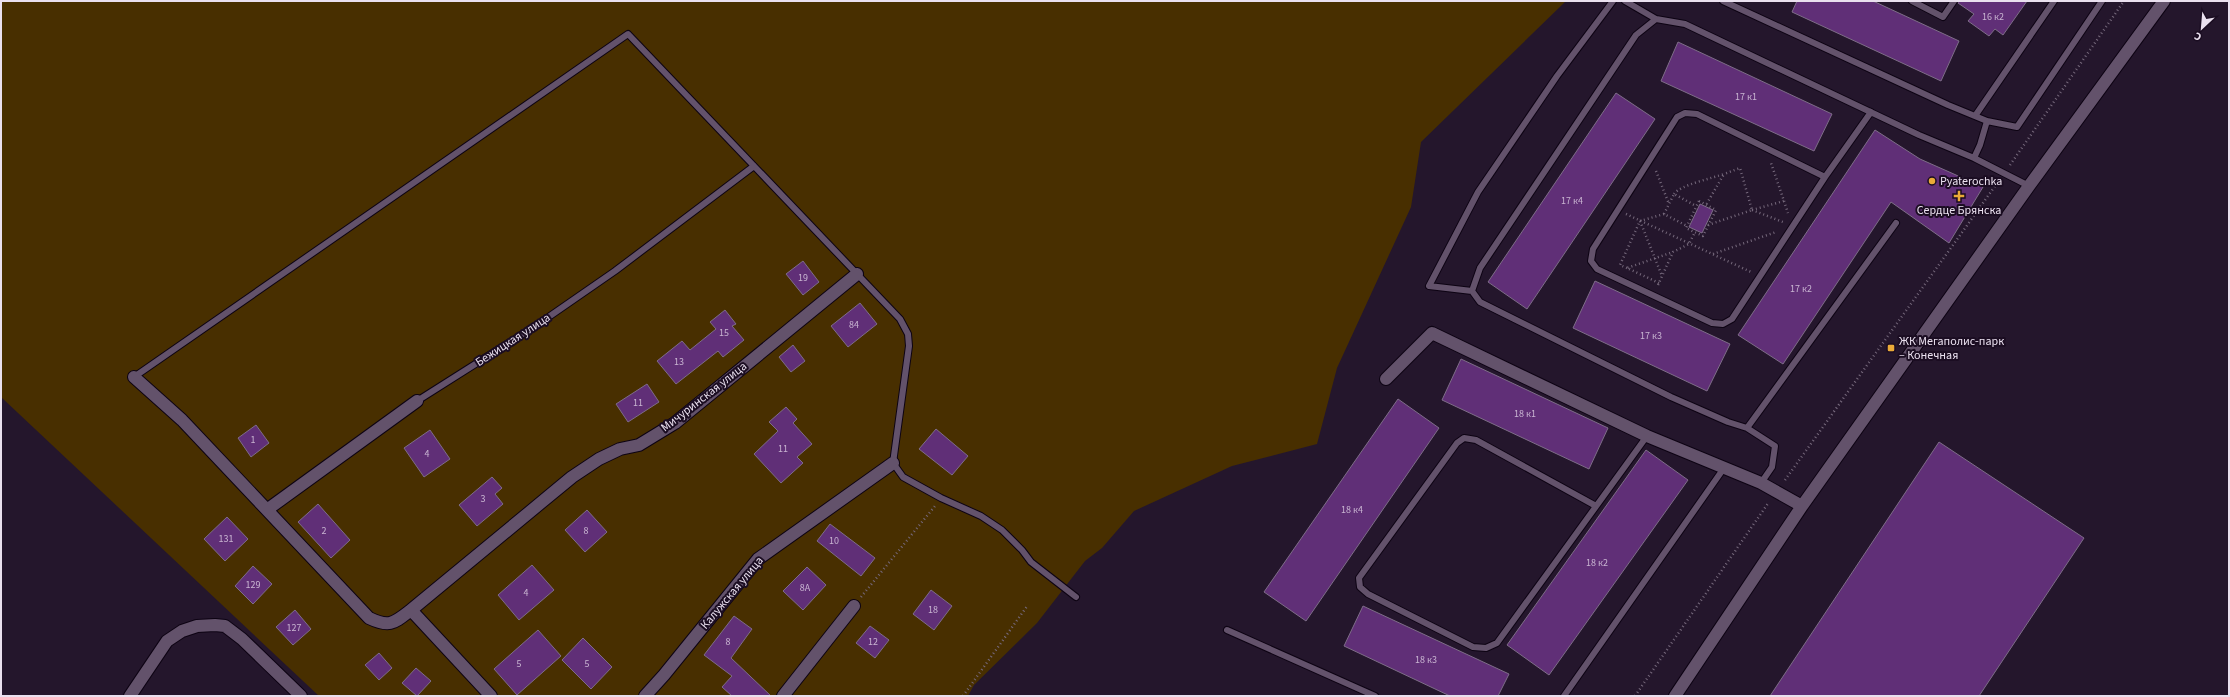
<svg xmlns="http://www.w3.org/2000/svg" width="2230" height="697" viewBox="0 0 2230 697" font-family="'Source Sans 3',sans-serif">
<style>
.green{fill:#482f00}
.building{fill:#602f77;stroke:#7e6d88}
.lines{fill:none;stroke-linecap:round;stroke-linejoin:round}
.service-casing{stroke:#0d0313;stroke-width:8}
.minor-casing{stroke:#0d0313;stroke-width:14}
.path{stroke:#76697c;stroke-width:2.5;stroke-dasharray:1 3;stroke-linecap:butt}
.service{stroke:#63526b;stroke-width:6}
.minor{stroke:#63526b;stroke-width:12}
.poi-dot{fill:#eaaa38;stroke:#1b0d22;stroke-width:1.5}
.labels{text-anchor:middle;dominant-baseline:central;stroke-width:4;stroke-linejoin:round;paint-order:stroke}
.number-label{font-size:10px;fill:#c8b4d1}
.poi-label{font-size:12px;fill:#eae0ef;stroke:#1b0d22;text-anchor:start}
.street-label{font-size:12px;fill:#eae0ef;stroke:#1b0d22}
</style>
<rect width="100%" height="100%" fill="#24162c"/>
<path class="green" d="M1,1H1566L1421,142L1411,207L1337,368L1317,444L1232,466L1134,511L1102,548L1085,561L1037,623L974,685L968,696H319L1,397Z"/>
<path class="building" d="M1797,1H1873L1959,41L1941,81L1792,12Z
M1958,1H2027L2003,35L1995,29L1989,36L1968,21L1974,14L1958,3Z
M1678,42L1832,114L1814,151L1661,81Z
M1616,93L1655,119L1527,309L1488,282Z
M1875,130L1920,159L1983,187L1949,243L1891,202L1783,364L1738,335Z
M1700,204L1713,210L1702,233L1689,227Z
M803,261L819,282L803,295L786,274Z
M1595,281L1730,344L1707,391L1573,328Z
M860,303L877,324L848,347L831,326Z
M725,310L736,324L732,326L744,340L723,357L718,351L676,384L657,361L682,341L690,350L716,329L710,322Z
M793,345L805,361L791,372L779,357Z
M1461,359L1608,428L1589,469L1442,400Z
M647,384L659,402L628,422L616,404Z
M1398,399L1439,428L1306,621L1264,592Z
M786,407L797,419L793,423L812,444L797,457L803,463L781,483L754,454L778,431L769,422Z
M256,425L269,443L251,457L238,438Z
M936,429L968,456L952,475L919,449Z
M430,430L450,459L424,477L404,448Z
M1939,442L2084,538L1979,696H1770Z
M1646,450L1688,480L1549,675L1507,645Z
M492,477L502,488L495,494L503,504L477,526L459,505Z
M318,504L350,540L331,558L298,522Z
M587,510L607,532L585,552L565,530Z
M227,517L248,539L225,561L204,539Z
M830,524L875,558L861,576L817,541Z
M532,565L554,590L519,620L498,595Z
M253,566L272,584L253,604L235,586Z
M807,567L826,585L803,610L783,591Z
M931,590L952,606L934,630L913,614Z
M1363,606L1509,674L1498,696H1450L1344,646Z
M295,610L311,629L293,645L276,627Z
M734,616L752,629L731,658L771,696H732L722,687L732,676L704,655Z
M870,626L889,640L875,658L856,643Z
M538,630L561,656L517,695L494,669Z
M583,638L612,667L591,689L562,660Z
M379,653L392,668L379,680L365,665Z
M416,668L431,681L417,696L402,683Z"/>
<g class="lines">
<g class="service-casing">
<path id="service" d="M1613,1L1557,76L1478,192L1429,286L1472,291L1480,302L1671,397L1728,422L1747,428
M1625,1L1656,19
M1723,1L1948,105L1987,121L2017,127L2102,1
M1912,1L1943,17L1954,1
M1975,116L2054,1
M1974,158L1980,145L1987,121
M1825,177L1697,114L1685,113L1677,117L1593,249L1591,261L1597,269L1712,323L1723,324L1732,319L1825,177L1871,112
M1472,291L1480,268L1636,35L1656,19L1685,24L1919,135L1974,158L2029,186
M134,377L628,34L900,319L908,334L909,346L893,463L903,477L941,498L981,516L1002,530L1022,550L1031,562L1076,597
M417,401L537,325L615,271L754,166
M1761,483L1772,467L1775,446L1747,428L1896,223
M1596,506L1476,440L1464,438L1457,443L1359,578L1360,587L1368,594L1473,647L1486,648L1497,643L1647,436
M1227,630L1375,696
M1564,696L1724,468"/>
</g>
<g class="minor-casing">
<path id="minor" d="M134,377L182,420L369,618C390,628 394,623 411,610L491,696
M1386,379L1432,333L1647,436L1761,483L1802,506
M268,509L417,401
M411,610L572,477L599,459L620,449L639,445L675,423L857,274
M130,696L167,641L182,631L197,626L215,625L225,626L242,639L301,696
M645,696L664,675L758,559L893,463
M783,696L854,606
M1675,696L1802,506L2029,186L2164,1"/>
</g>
<path class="path" d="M2010,165L2124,1
M1656,171L1669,204
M1674,194C1680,185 1713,178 1724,174L1706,205
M1699,201L1716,210L1703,236L1686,228Z
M1784,201L1788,213
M1752,210L1784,201L1771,163
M1752,210L1783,222
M1626,214L1751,272
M1664,214L1674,194L1696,206
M1640,221L1664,214L1687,226
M1708,225L1752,210L1740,168L1724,174
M1713,254L1776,232
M1627,268L1620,265L1640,221L1662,276
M1659,283L1627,268L1673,252
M1658,285L1673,252L1689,244L1695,232
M1785,480L1998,182
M861,597L935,506
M963,696L1028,605
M1635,696L1769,502"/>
<use href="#service" class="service"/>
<use href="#minor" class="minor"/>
</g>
<g class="poi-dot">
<circle cx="1932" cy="181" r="4"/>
<path d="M1957 190h4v4h4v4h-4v4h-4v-4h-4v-4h4z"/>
<rect x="1887" y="344" width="8" height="8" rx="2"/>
</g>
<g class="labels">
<g class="number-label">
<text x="1993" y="17">16 к2</text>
<text x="1746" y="97">17 к1</text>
<text x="1572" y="201">17 к4</text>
<text x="803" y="278">19</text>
<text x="1801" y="289">17 к2</text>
<text x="854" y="325">84</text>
<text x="724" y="333">15</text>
<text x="1651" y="336">17 к3</text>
<text x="679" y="362">13</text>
<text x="638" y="403">11</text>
<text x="1525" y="414">18 к1</text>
<text x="253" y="440">1</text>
<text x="783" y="449">11</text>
<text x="427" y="454">4</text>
<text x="483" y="499">3</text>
<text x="1352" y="510">18 к4</text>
<text x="324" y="531">2</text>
<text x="586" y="531">8</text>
<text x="226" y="539">131</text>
<text x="834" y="541">10</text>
<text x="1597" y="563">18 к2</text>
<text x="253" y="585">129</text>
<text x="805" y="588">8А</text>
<text x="526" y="593">4</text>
<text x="933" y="610">18</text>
<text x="294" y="628">127</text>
<text x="728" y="642">8</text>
<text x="873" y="642">12</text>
<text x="1426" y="660">18 к3</text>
<text x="519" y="664">5</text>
<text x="587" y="664">5</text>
</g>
<g class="poi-label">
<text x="1940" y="181">Pyaterochka</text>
<text x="1959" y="210" text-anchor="middle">Сердце Брянска</text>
<text x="1899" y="341">ЖК Мегаполис-парк<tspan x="1899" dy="14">– Конечная</tspan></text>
</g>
<g class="street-label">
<text transform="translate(513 340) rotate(-33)">Бежицкая улица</text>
<text transform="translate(704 397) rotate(-38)">Мичуринская улица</text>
<text transform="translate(732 593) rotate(-50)">Калужская улица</text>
</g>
</g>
<rect width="2230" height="697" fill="none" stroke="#eae0ef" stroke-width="4"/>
<g transform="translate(2202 28) rotate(206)" stroke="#1b0d22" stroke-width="3" paint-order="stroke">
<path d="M0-3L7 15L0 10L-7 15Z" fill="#eae0ef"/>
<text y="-6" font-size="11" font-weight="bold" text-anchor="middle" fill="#eae0ef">С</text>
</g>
</svg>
